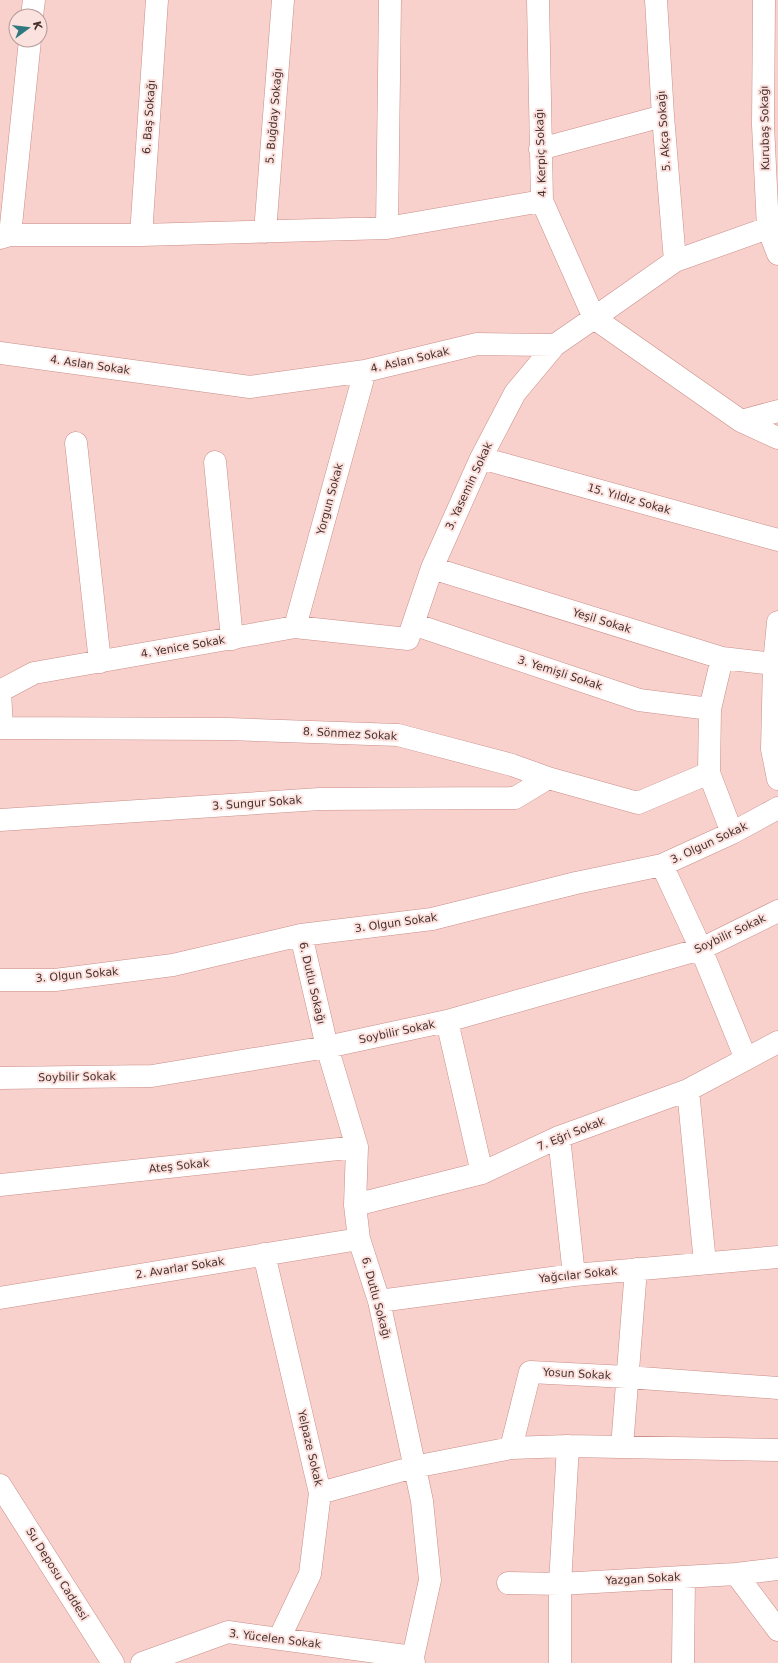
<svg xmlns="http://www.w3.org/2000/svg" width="778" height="1663" viewBox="0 0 778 1663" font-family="'DejaVu Sans',sans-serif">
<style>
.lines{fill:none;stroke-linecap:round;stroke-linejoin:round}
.street-casing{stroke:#ca8e88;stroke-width:23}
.secondary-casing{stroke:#ca8e88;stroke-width:23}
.street{stroke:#fff;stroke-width:22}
.secondary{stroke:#fff;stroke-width:22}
.labels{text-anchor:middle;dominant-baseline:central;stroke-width:4;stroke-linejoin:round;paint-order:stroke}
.street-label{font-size:11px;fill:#48302d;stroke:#fce2df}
</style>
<rect width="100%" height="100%" fill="#f8d1cd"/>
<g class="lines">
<g class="street-casing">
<path id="street" d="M538,0L542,201L594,318L675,261L768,228L778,227
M656,0L663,116L675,261
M764,0L763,125L768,228L778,254
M32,16L34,0
M540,149L663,116
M387,228L390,0
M265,232L283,0
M10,235L30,40
M141,235L157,0
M0,238L10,235H141L387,228L542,201
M0,353L250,387L365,371L477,344L555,345L594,318L741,421L778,438
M741,421L778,411
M76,443L100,662
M481,458L778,540
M215,462L232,639
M432,568L722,658L774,664
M778,622L774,664L772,749L778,779
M413,624L639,700L710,709
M295,627L365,371
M722,658L710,709L709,773L732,833
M0,728L228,729L398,735L512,765L548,778L638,803L709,773
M2,728L0,691L34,673L295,627L408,639L432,568L481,458L515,393L555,345
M0,820L320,799L515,798L548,778
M662,865L701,949L746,1059
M301,935L327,1047L357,1147L355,1205L359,1239L379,1301L422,1501L430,1580L413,1657L414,1663
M0,980H55L173,965L301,935L432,919L576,883L662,865L732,833L778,808
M447,1021L482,1173
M0,1078L152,1076L327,1047L447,1021L701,949L778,911
M688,1090L705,1263
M559,1137L574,1275
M0,1185L357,1147
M355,1205L482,1173L559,1137L688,1090L778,1042
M264,1254L320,1493L310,1574L279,1639
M0,1298L359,1239
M379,1301L574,1275L778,1257
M622,1447L636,1269
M511,1448L568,1446L778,1450
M320,1493L414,1467L511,1448L530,1372L627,1377L778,1388
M736,1574L778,1630
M508,1583L560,1584L736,1574L778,1569
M142,1663L228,1632L413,1657
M560,1663V1584L568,1446
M683,1663L684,1577"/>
</g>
<g class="secondary-casing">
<path id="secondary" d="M0,1485L113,1663"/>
</g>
<use href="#street" class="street"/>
<use href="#secondary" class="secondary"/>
</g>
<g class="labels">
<g class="street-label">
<text transform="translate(274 116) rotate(-85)">5. Buğday Sokağı</text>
<text transform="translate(149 117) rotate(-86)">6. Baş Sokağı</text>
<text transform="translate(765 128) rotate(-91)">Kurubaş Sokağı</text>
<text transform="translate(664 131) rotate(-94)">5. Akça Sokağı</text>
<text transform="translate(541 153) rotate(-92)">4. Kerpiç Sokağı</text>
<text transform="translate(410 360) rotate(-13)">4. Aslan Sokak</text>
<text transform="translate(90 365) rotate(8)">4. Aslan Sokak</text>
<text transform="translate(469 486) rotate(-65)">3. Yasemin Sokak</text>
<text transform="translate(330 499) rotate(-75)">Yorgun Sokak</text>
<text transform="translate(629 499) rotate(16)">15. Yıldız Sokak</text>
<text transform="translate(602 621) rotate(17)">Yeşil Sokak</text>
<text transform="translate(183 647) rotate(-10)">4. Yenice Sokak</text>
<text transform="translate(560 673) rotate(18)">3. Yemişli Sokak</text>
<text transform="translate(350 734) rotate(3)">8. Sönmez Sokak</text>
<text transform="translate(257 803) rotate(-4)">3. Sungur Sokak</text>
<text transform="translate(709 843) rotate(-25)">3. Olgun Sokak</text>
<text transform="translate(396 923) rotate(-8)">3. Olgun Sokak</text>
<text transform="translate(730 934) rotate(-25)">Soybilir Sokak</text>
<text transform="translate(77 975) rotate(-5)">3. Olgun Sokak</text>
<text transform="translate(312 983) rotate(77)">6. Dutlu Sokağı</text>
<text transform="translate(397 1032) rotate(-12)">Soybilir Sokak</text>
<text transform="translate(77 1077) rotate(-1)">Soybilir Sokak</text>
<text transform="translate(571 1134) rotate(-22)">7. Eğri Sokak</text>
<text transform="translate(179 1166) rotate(-6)">Ateş Sokak</text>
<text transform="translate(180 1268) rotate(-9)">2. Avarlar Sokak</text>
<text transform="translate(578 1275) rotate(-6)">Yağcılar Sokak</text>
<text transform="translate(376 1298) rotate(75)">6. Dutlu Sokağı</text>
<text transform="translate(577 1374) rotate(3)">Yosun Sokak</text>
<text transform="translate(310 1448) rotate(77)">Yelpaze Sokak</text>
<text transform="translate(57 1574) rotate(58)">Su Deposu Caddesi</text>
<text transform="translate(643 1579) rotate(-3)">Yazgan Sokak</text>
<text transform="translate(275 1639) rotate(7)">3. Yücelen Sokak</text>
</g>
</g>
<g transform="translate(28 28) rotate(75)"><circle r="19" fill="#fce2df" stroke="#b49b98"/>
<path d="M0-3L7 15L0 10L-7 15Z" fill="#317981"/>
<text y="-6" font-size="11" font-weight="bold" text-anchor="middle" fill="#48302d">K</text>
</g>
</svg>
